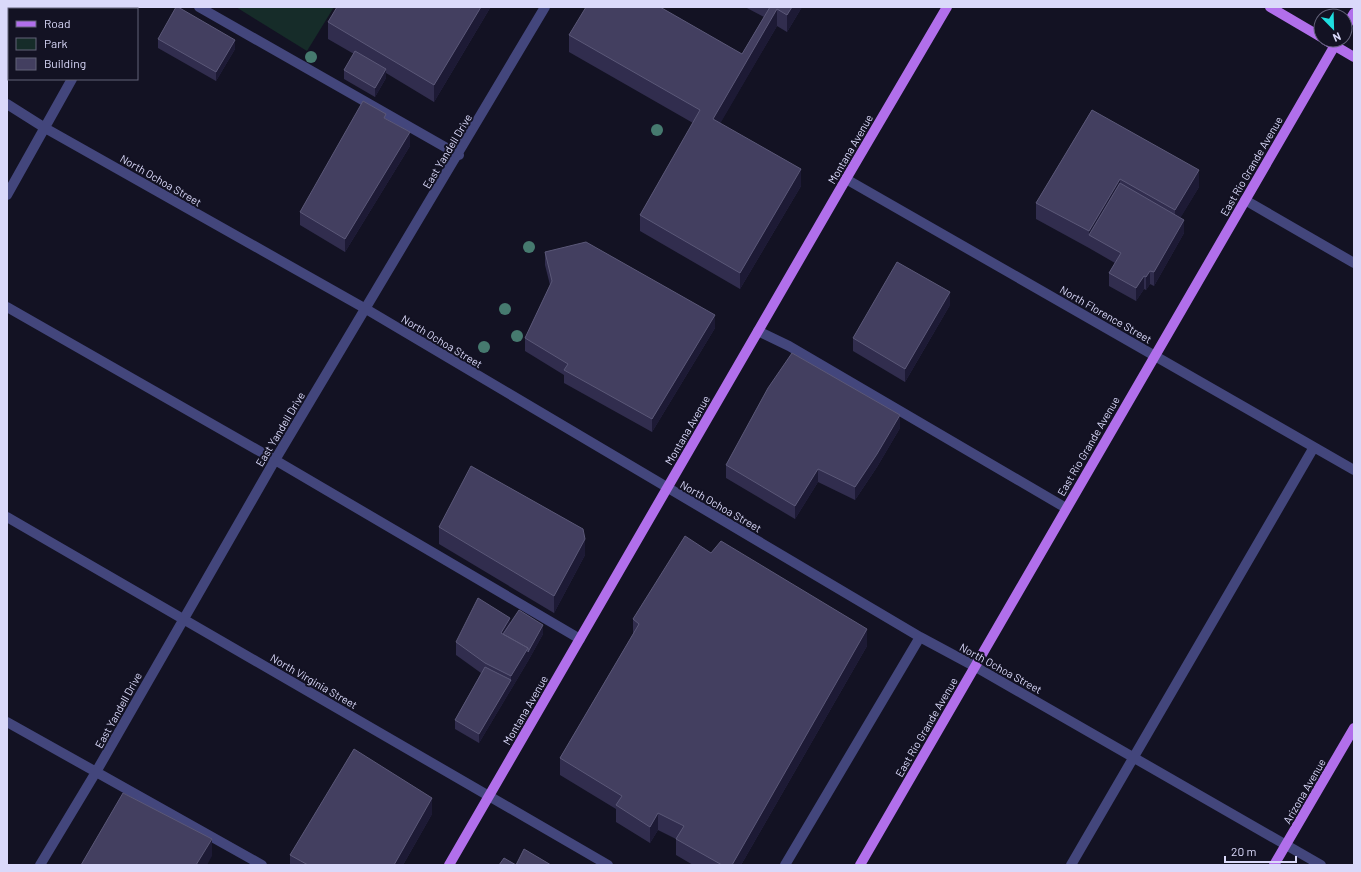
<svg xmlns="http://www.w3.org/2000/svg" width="1361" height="872" viewBox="0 0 1361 872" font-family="Barlow,sans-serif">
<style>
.green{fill:#162c29}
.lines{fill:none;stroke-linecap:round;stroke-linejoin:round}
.minor{stroke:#43467c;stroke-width:10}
.major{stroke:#b16feb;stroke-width:10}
.tree{fill:#467a6f}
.wall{fill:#312d4e}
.shaded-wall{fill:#1d1a35}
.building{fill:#433f60;stroke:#5b5878}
.labels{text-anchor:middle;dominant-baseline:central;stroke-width:4;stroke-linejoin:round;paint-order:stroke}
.street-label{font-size:11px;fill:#dad9fa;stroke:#131223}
</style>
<rect width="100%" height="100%" fill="#131223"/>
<path class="green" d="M236,7H334L307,51Z"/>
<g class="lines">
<path class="minor" d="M199,7L459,155
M111,9L113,7
M7,104L45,128L366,309L920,637L974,666L1321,865
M846,179L1354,470
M7,195L72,79
M1245,200L1354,263
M7,307L275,460L580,639
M758,331L789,346L1066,508
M7,517L608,865
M7,722L262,865
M40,865L96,772L275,460L545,7
M785,865L920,637
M1071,865L1314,447"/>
<path class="major" d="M1270,7L1321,37
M1345,28L1354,13
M1325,40L1354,57
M449,865L846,179L947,7
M860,865L1338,40
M1274,865L1354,728"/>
</g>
<g class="tree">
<circle cx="311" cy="57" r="6"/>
<circle cx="657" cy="130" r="6"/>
<circle cx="529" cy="247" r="6"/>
<circle cx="505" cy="309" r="6"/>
<circle cx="517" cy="336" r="6"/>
<circle cx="484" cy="347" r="6"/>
</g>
<path class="wall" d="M490,7V8L434,102L386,73V78L375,97L344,79V70L354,54L328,39V22Z
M745,7H802L787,32L777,26L720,123L801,186L740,289L640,231V215L693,123L569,52V35L742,54L764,17Z
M9,24V59L7,58V27Z
M158,39L235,49L216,81L158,48Z
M1092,110L1199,187L1180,218L1184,233L1154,286L1150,284L1146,290L1144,289L1136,301L1109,286V273L1115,263L1089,248L1036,219V203Z
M386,119L410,146L345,252L300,225V212Z
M545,252L715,328L652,432L564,383V375L525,351V338L550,285L545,265Z
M950,305L905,382L853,351V338Z
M900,428L877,467L855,500L818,482L795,519L726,478V465Z
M439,527L585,555L554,613L439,544Z
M711,553L867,646L741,865H693L676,855V839L658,830L650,843L616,822V809L560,775V758L633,634V619Z
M510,623L543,634L528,661L479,743L455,729V720L481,673L456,655V642Z
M432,814L403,865H290V855Z"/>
<path class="shaded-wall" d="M57,7H65L64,9H56Z
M481,7H490V8L434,102V85Z
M792,7H802L787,32V15Z
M777,9V26L713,136V119Z
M235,40V49L216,81V72Z
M386,69V78L375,97V88Z
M410,132V146L345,252V239Z
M801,169V186L740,289V273Z
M1199,170V187L1175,227V210Z
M1120,179V196L1089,235V231Z
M1184,220V233L1154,286V272Z
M1150,271V284L1146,290V277Z
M1144,276V289L1136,301V288Z
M950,292V305L905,382V369Z
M715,315V328L652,432V419Z
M900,415V428L877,467L855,500V487Z
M818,469V482L795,519V506Z
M585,539V555L554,613V596Z
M510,618V631L505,639L501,633Z
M543,625V634L528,661L479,743V734L511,680V676L528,648Z
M867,629V646L741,865H732Z
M432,798V814L403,865H394Z
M658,813V830L650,843V827Z
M212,839V856L207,865H196Z"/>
<path class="building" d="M19,7H57L56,9H18Z
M176,7H178L235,40L216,72L158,39Z
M337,7H481L434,85L328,22Z
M586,7H660L742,54L770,7H792L787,15L777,9L713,119L801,169L740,273L640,215L700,110L569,35Z
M9,24V46L7,45V27Z
M355,51L386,69L375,88L344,70Z
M363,101L386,114L384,118L410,132L345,239L300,212Z
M1092,110L1199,170L1175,210L1120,179L1089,231L1036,203Z
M1120,183L1184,220L1154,272L1150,271L1146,277L1144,276L1136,288L1109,273L1121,253L1089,235Z
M586,242L715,315L652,419L564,370L568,364L525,338L552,281L545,252Z
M897,262L950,292L905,369L853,338Z
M792,353L900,415L877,454L855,487L818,469L795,506L726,465L768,388Z
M471,466L583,529L585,539L554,596L439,527Z
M685,536L711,553L721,541L867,629L732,865H722L676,839L684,826L658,813L650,827L616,805L622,796L560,758L639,624L633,619Z
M478,598L510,618L501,633L528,648L511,676L485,663L456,642Z
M519,610L543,625L528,652V648L503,634Z
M485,667L511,680L479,734L455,720Z
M354,749L432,798L394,865H308L290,855Z
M123,793L212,839L196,865H81Z
M524,849L551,865H499L504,858L516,865Z"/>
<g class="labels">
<g class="street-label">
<text transform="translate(850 149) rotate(-60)">Montana Avenue</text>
<text transform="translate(447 151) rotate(-59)">East Yandell Drive</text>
<text transform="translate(1251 166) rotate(-60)">East Rio Grande Avenue</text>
<text transform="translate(161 180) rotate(30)">North Ochoa Street</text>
<text transform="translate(1106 314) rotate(30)">North Florence Street</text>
<text transform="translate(442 341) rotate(31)">North Ochoa Street</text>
<text transform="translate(280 429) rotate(-59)">East Yandell Drive</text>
<text transform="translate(687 430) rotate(-60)">Montana Avenue</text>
<text transform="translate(1088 446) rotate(-60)">East Rio Grande Avenue</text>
<text transform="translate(721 506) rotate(30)">North Ochoa Street</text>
<text transform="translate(1001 668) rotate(29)">North Ochoa Street</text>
<text transform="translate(314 681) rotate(30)">North Virginia Street</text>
<text transform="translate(118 710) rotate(-61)">East Yandell Drive</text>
<text transform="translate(525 710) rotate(-60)">Montana Avenue</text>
<text transform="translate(926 727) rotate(-60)">East Rio Grande Avenue</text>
<text transform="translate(1304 791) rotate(-60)">Arizona Avenue</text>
</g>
</g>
<rect width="1361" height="872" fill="none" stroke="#dad9fa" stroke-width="16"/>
<rect x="8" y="8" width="130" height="72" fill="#131223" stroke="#636279"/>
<rect x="16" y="21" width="20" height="6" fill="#b16feb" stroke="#636279"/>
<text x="44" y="28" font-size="12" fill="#dad9fa">Road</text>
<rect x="16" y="38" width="20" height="12" fill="#162c29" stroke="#636279"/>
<text x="44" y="48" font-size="12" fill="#dad9fa">Park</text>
<rect x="16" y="58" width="20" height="12" fill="#433f60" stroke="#636279"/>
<text x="44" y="68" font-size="12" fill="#dad9fa">Building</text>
<g transform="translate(1333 28) rotate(157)"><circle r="19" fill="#131223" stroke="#636279"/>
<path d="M0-3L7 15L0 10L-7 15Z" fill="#1fdfe0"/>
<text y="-6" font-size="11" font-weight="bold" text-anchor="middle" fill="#dad9fa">N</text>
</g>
<path d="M1225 856v6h71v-6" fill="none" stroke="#dad9fa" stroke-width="2"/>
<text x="1231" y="856" font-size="12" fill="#dad9fa" stroke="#131223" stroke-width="3" paint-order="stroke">20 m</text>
</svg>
